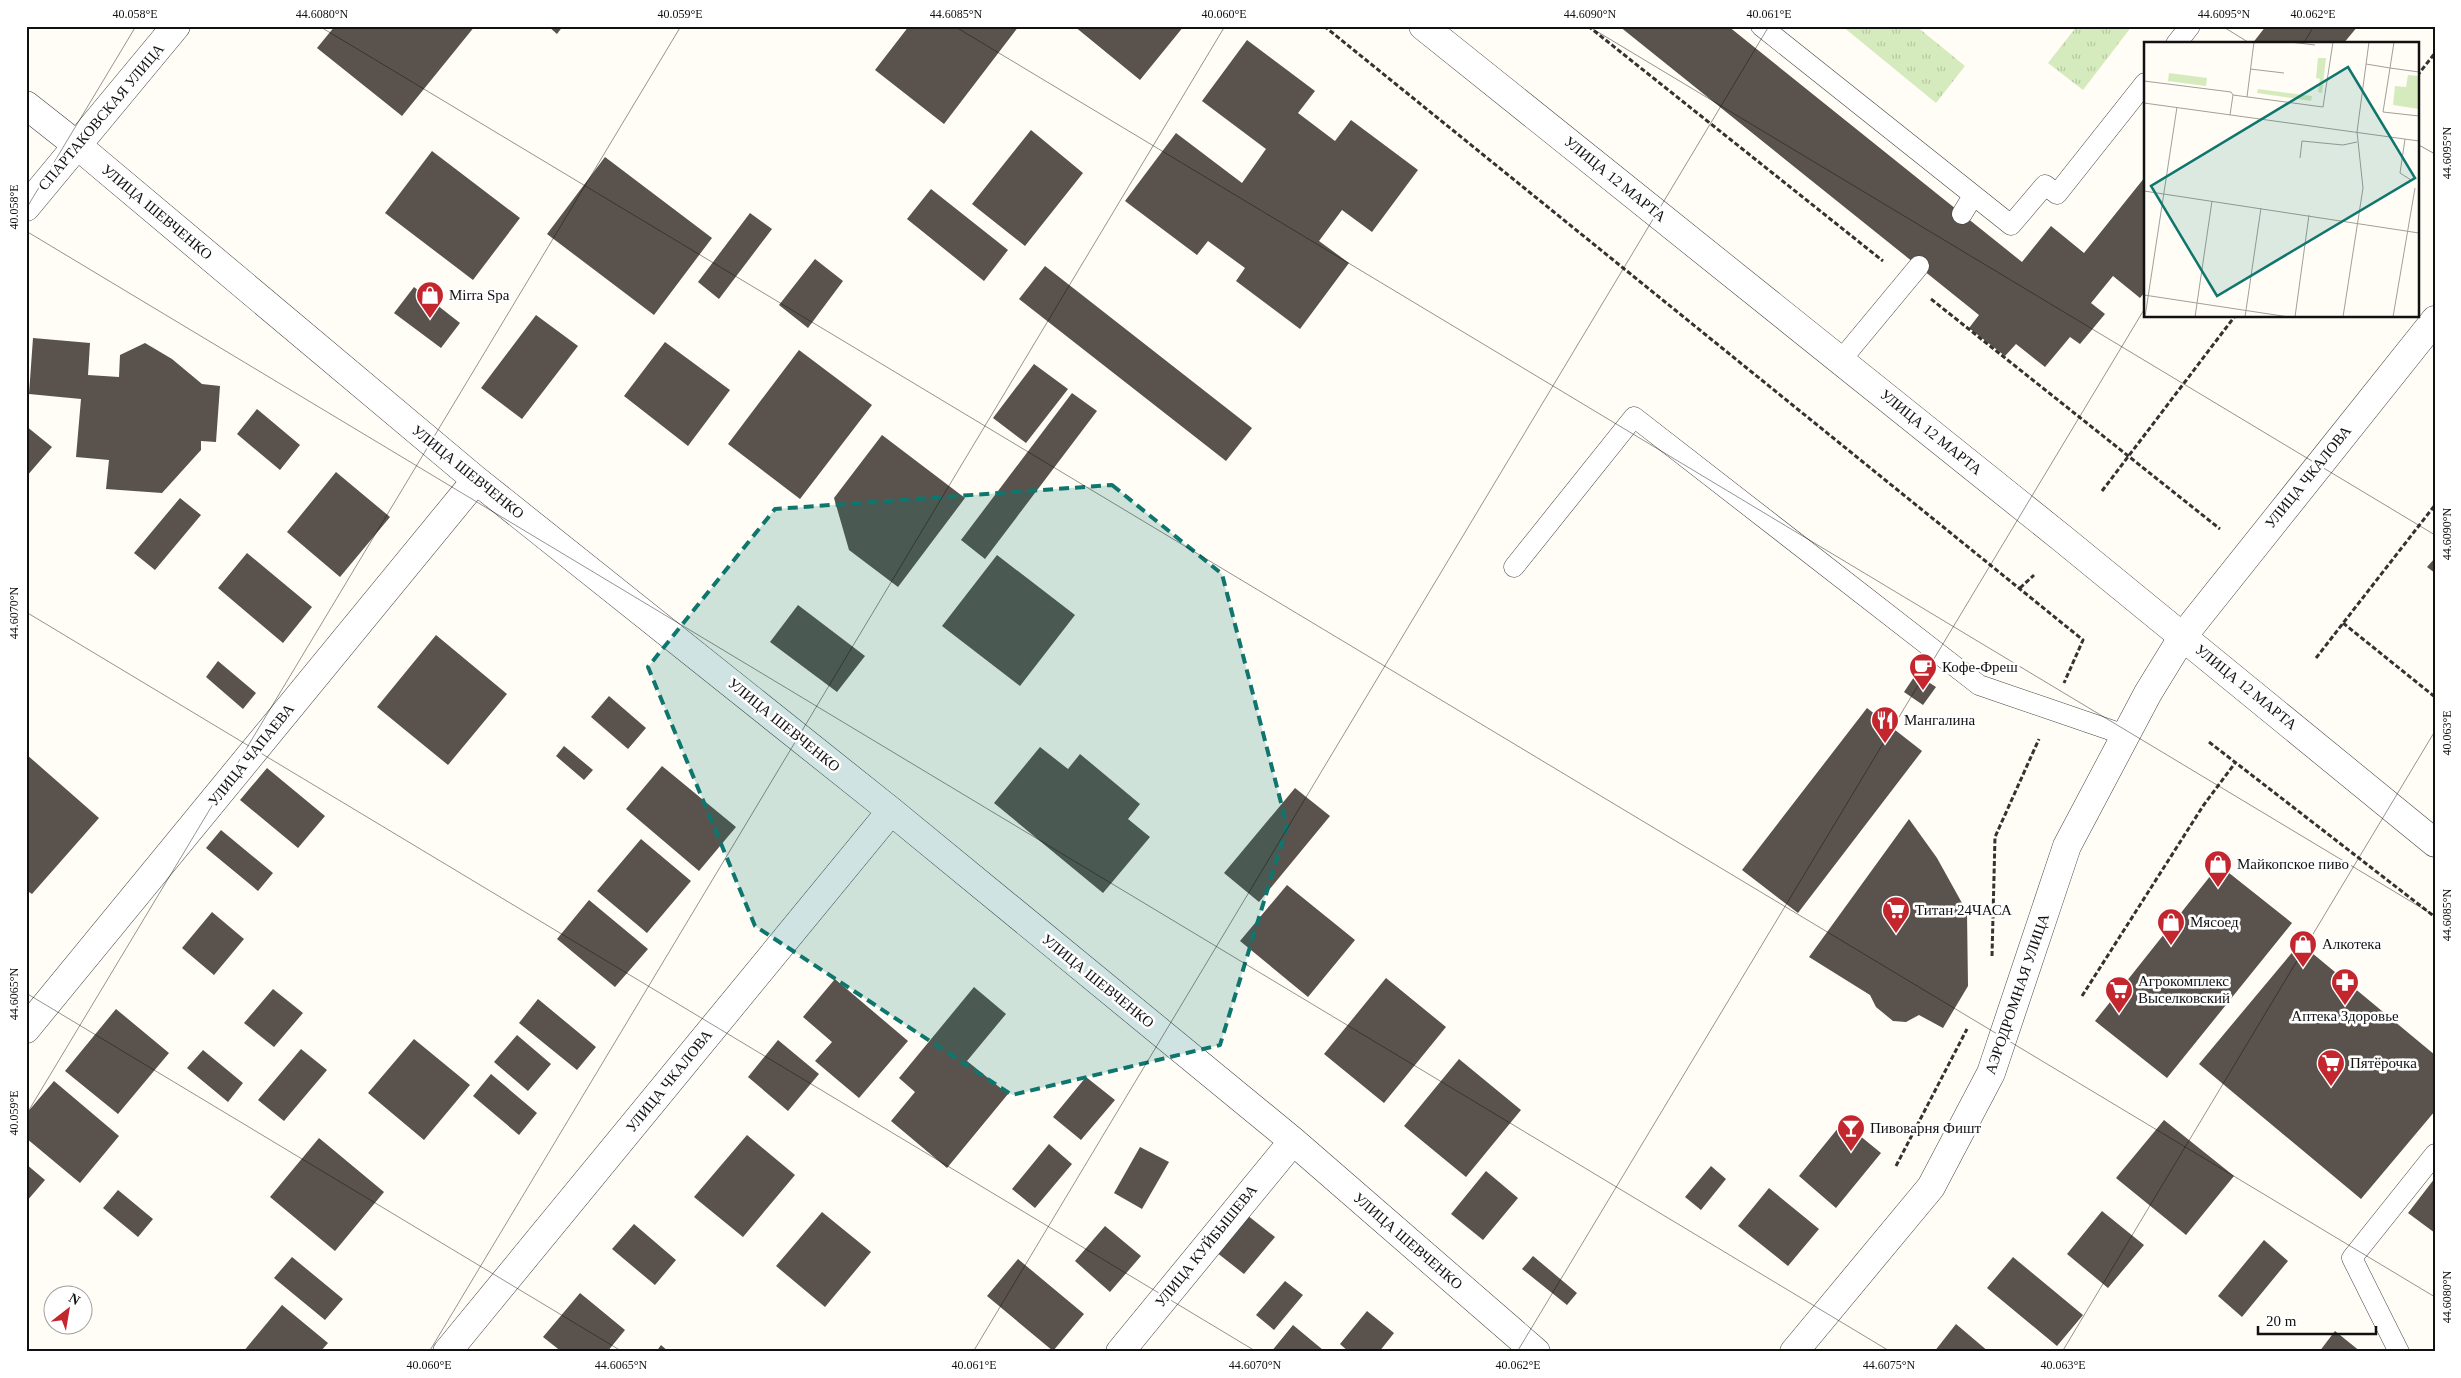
<svg xmlns="http://www.w3.org/2000/svg" width="2461" height="1378" viewBox="0 0 2461 1378" font-family="'Times New Roman',serif">
<style>
.park{fill:url(#park-tufts)}
.building{fill:#5a524d}
.lines{fill:none;stroke-linecap:round;stroke-linejoin:round}
.service-casing{stroke:#444;stroke-width:21}
.minor-casing{stroke:#444;stroke-width:29}
.tertiary-casing{stroke:#444;stroke-width:29}
.path{stroke:#333;stroke-width:3;stroke-dasharray:5 2.5;stroke-linecap:butt}
.service{stroke:#fff;stroke-width:20}
.minor{stroke:#fff;stroke-width:28}
.tertiary{stroke:#fff;stroke-width:28}
.marked{fill:#0f766e;fill-opacity:0.2;stroke:#0f766e;stroke-width:4;stroke-dasharray:10 6;stroke-linejoin:round}
.ticks{fill:none;stroke:#111;stroke-width:1;stroke-opacity:0.45}
.labels{text-anchor:middle;dominant-baseline:central;stroke-width:5;stroke-linejoin:round;paint-order:stroke}
.street-label{font-size:15px;fill:#111;stroke:#fff}
.poi-label{font-size:15px;fill:#111;stroke:#fff;text-anchor:start}
.inset-road{fill:none;stroke:#a09f9a;stroke-width:1}
.view{fill:#0f766e;fill-opacity:0.15;stroke:#0f766e;stroke-width:2.5}
.inset-edge{fill:none;stroke:#111;stroke-width:2.5}
.neatline{fill:none;stroke:#111;stroke-width:2}
.ticks-label{font-size:12px;text-anchor:middle;fill:#111}
</style>
<defs>
<pattern id="park-tufts" width="24" height="20" patternUnits="userSpaceOnUse" patternTransform="scale(1.25)"><rect width="24" height="20" fill="#d5ebbd"/><path d="M3 7l-1-3M5 7V3M7 7l1-3M15 17l-1-3M17 17v-4M19 17l1-3" fill="none" stroke="#b6c8a1"/></pattern>
</defs>
<rect width="100%" height="100%" fill="#fffdf5"/>
<path class="park" d="M1842,26H1916L1965,66L1936,103Z
M2077,26H2132L2083,90L2048,63Z"/>
<path class="building" d="M335,26H475L402,116L317,48Z
M548,26H563L557,34Z
M909,26H1019L944,124L875,70Z
M1074,26H1184L1140,80Z
M1619,26H1728L2022,262L2051,226L2084,253L2145,177V292L2140,298L2113,276L2091,303L2105,314L2080,344L2070,337L2045,367L2016,344L2005,356L1969,328L1979,315Z
M2266,26H2358L2343,44H2252Z
M1247,40L1315,91L1298,113L1335,141L1351,120L1418,170L1372,232L1342,210L1319,241L1349,263L1300,329L1236,281L1245,268L1208,241L1197,255L1125,201L1176,133L1242,183L1266,149L1202,101Z
M1031,130L1083,173L1025,246L972,204Z
M432,151L520,218L473,280L385,213Z
M605,157L712,238L654,315L547,234Z
M931,189L1008,250L984,281L907,219Z
M750,213L772,229L719,299L698,282Z
M815,259L843,281L808,328L779,305Z
M1045,266L1252,428L1226,461L1019,299Z
M414,287L460,323L441,348L394,313Z
M536,315L578,346L522,419L481,388Z
M33,338L90,343L88,375L119,377L120,355L145,343L172,359L202,384L220,386L216,442L201,441V450L162,493L106,489L109,460L76,457L81,399L29,394Z
M665,342L730,390L688,446L624,396Z
M799,350L872,405L800,499L728,444Z
M1034,364L1068,389L1026,443L993,418Z
M1072,393L1097,411L985,559L961,540Z
M257,409L300,445L280,470L237,434Z
M26,426L52,447L26,477Z
M882,435L965,498L898,587L849,550L834,498Z
M336,472L390,517L340,577L287,532Z
M180,498L201,515L155,570L134,553Z
M247,553L312,607L283,643L218,588Z
M997,555L1075,615L1020,686L942,626Z
M2435,558V573L2427,567Z
M798,605L865,656L837,692L770,642Z
M436,635L507,694L448,765L377,707Z
M218,661L256,693L243,709L206,677Z
M1916,674L1936,687L1923,705L1904,692Z
M609,696L646,728L628,749L591,717Z
M1867,708L1922,751L1798,913L1742,870Z
M564,746L593,770L584,780L556,756Z
M1040,747L1068,769L1080,754L1140,804L1128,819L1150,837L1103,893L994,803Z
M26,754L99,818L32,894L26,890Z
M662,766L736,827L699,871L626,809Z
M267,768L325,816L298,848L240,800Z
M1295,788L1330,816L1259,902L1224,873Z
M1909,819L1937,858L1967,912L1968,986L1943,1028L1919,1015L1906,1022L1893,1021L1876,1007L1870,995L1809,957Z
M221,830L273,873L258,891L206,848Z
M641,839L691,881L647,933L597,891Z
M2219,865L2292,923L2167,1078L2095,1021Z
M1287,885L1355,940L1308,997L1240,941Z
M589,900L648,949L615,987L557,939Z
M212,912L244,939L214,975L182,948Z
M2300,943L2435,1055V1111L2361,1199L2199,1064Z
M1386,978L1446,1027L1384,1103L1324,1054Z
M835,979L908,1041L859,1098L815,1061L832,1042L803,1017Z
M974,987L1006,1014L967,1061L1008,1094L947,1168L891,1121L915,1092L899,1078Z
M273,989L303,1013L274,1047L244,1023Z
M538,999L596,1047L577,1070L519,1023Z
M116,1009L169,1053L118,1114L65,1071Z
M517,1035L551,1064L528,1091L494,1062Z
M414,1039L470,1085L424,1140L368,1093Z
M778,1040L819,1074L788,1111L748,1077Z
M301,1049L327,1070L284,1121L258,1100Z
M203,1050L243,1083L228,1102L187,1068Z
M1459,1059L1521,1110L1466,1177L1404,1126Z
M491,1074L537,1113L519,1135L473,1096Z
M1086,1077L1115,1100L1081,1140L1053,1117Z
M54,1081L119,1136L80,1183L26,1138V1114Z
M2164,1120L2234,1176L2186,1235L2116,1178Z
M1843,1122L1881,1153L1836,1208L1799,1176Z
M747,1135L795,1175L743,1237L694,1197Z
M319,1138L384,1192L335,1251L270,1197Z
M1049,1144L1072,1164L1035,1208L1012,1189Z
M1140,1147L1169,1162L1142,1209L1114,1193Z
M26,1164L45,1180L26,1202Z
M1711,1166L1726,1179L1701,1210L1685,1197Z
M1486,1171L1518,1198L1483,1240L1451,1214Z
M2435,1178V1233L2408,1213Z
M1769,1188L1819,1229L1788,1266L1738,1226Z
M118,1190L153,1219L138,1237L103,1208Z
M2102,1211L2144,1245L2108,1288L2067,1254Z
M822,1212L871,1252L825,1307L776,1266Z
M1247,1215L1275,1237L1244,1274L1216,1252Z
M634,1224L676,1260L655,1285L612,1249Z
M1105,1226L1141,1256L1110,1292L1075,1261Z
M2264,1240L2288,1261L2242,1317L2218,1296Z
M1533,1256L1577,1293L1567,1305L1522,1269Z
M292,1257L343,1299L325,1320L274,1278Z
M2013,1257L2083,1315L2057,1346L1987,1288Z
M1018,1259L1084,1314L1053,1351L987,1296Z
M1285,1281L1303,1295L1274,1330L1256,1315Z
M580,1293L625,1330L607,1352H562L543,1337Z
M282,1305L328,1343L320,1352H243Z
M1367,1311L1394,1333L1379,1352H1349L1340,1344Z
M1956,1324L1989,1352H1934Z
M1293,1325L1323,1350L1321,1352H1271Z
M2335,1331L2361,1352H2319Z
M661,1345L669,1352H656Z"/>
<g class="lines">
<g class="service-casing">
<path id="service" d="M1761,26L2011,225L2045,185L2057,194L2145,83
M2176,44L2190,26
M1962,214L1973,196
M1841,360L1919,266
M1514,567L1634,417L1979,685L2125,735
M2399,1352L2352,1258L2435,1154"/>
</g>
<g class="minor-casing">
<path id="minor" d="M26,105L78,146L476,480L891,811L1293,1141L1536,1352
M26,207L176,26
M26,1029L476,480
M447,1352L891,811
M1120,1352L1293,1141
M1794,1352L1931,1187L1991,1073L2067,846L2148,693L2183,636"/>
</g>
<g class="tertiary-casing">
<path id="tertiary" d="M1423,26L2063,539L2435,843
M2183,636L2435,320"/>
</g>
<path class="path" d="M1324,26L2083,640L2064,683
M1588,26L1883,261
M2417,76L2435,53
M1931,299L2220,529
M2102,491L2235,316
M2020,588L2034,575
M2343,623L2435,697
M2316,658L2435,505
M2209,742L2435,917
M1992,956L1995,837L2039,739
M2082,996L2203,806L2235,763
M1896,1166L1967,1029"/>
<use href="#service" class="service"/>
<use href="#minor" class="minor"/>
<use href="#tertiary" class="tertiary"/>
</g>
<path class="marked" d="M1112,485L1222,574L1287,826L1220,1045L1012,1095L755,926L648,667L775,509Z"/>
<path class="ticks" d="M319,26L2435,1297M954,26L2435,916M1588,26L2435,535M2222,26L2251,44M2303,44L2314,26M2417,144L2435,154M26,209L136,26M26,231L1891,1352M26,612L1257,1352M26,993L623,1352M26,1115L681,26M429,1352L1225,26M973,1352L1769,26M1517,1352L2145,308M2062,1352L2435,731"/>
<defs>
<g id="shop-pin" transform="scale(1.4375)"><path d="M0 17L-7.5 6A9.5 9.5 0 1 1 7.5 6Z" fill="#c4262e" stroke="#fff"/><path d="M-5-2.5h2.3a2.7 3.5 0 0 1 5.4 0H5L5.5 6h-11ZM-1.5-2.5h3a1.5 2.3 0 0 0-3 0Z" fill="#fff"/></g>
<g id="cafe-pin" transform="scale(1.4375)"><path d="M0 17L-7.5 6A9.5 9.5 0 1 1 7.5 6Z" fill="#c4262e" stroke="#fff"/><path d="M-5.5-4.5H6V0H3Q3 3.5 0 3.5H-2.5Q-5.5 3.5-5.5 0ZM3-3.2v2h1.7v-2ZM-6 4.5H4V6H-6Z" fill="#fff"/></g>
<g id="restaurant-pin" transform="scale(1.4375)"><path d="M0 17L-7.5 6A9.5 9.5 0 1 1 7.5 6Z" fill="#c4262e" stroke="#fff"/><path d="M-5-6h1v4h1v-4h1v4h1v-4h1v5L-1.5 .5V6h-2V.5L-5-1ZM5-6V6H3V1.5H1.5Q1.5-4 5-6Z" fill="#fff"/></g>
<g id="supermarket-pin" transform="scale(1.4375)"><path d="M0 17L-7.5 6A9.5 9.5 0 1 1 7.5 6Z" fill="#c4262e" stroke="#fff"/><path d="M-6-5.5h2.5l.6 2H6L4.5 2H-2.5L-4.4-4H-6ZM-1.5 3.2a1.3 1.3 0 1 0 .1 0ZM3 3.2a1.3 1.3 0 1 0 .1 0Z" fill="#fff"/></g>
<g id="pharmacy-pin" transform="scale(1.4375)"><path d="M0 17L-7.5 6A9.5 9.5 0 1 1 7.5 6Z" fill="#c4262e" stroke="#fff"/><path d="M-2-6h4v4h4v4h-4v4h-4v-4h-4v-4h4Z" fill="#fff"/></g>
<g id="bar-pin" transform="scale(1.4375)"><path d="M0 17L-7.5 6A9.5 9.5 0 1 1 7.5 6Z" fill="#c4262e" stroke="#fff"/><path d="M-6-5H6L.8 .8V4.5H3.5V6h-7V4.5H-.8V.8Z" fill="#fff"/></g>
</defs>
<g fill-rule="evenodd">
<use href="#shop-pin" x="430" y="295"/>
<use href="#cafe-pin" x="1923" y="667"/>
<use href="#restaurant-pin" x="1885" y="720"/>
<use href="#shop-pin" x="2218" y="864"/>
<use href="#supermarket-pin" x="1896" y="910"/>
<use href="#shop-pin" x="2171" y="922"/>
<use href="#shop-pin" x="2303" y="944"/>
<use href="#pharmacy-pin" x="2345" y="982"/>
<use href="#supermarket-pin" x="2119" y="990"/>
<use href="#supermarket-pin" x="2331" y="1063"/>
<use href="#bar-pin" x="1851" y="1128"/>
</g>
<g class="labels">
<g class="street-label">
<text transform="translate(101 117) rotate(-50)">СПАРТАКОВСКАЯ УЛИЦА</text>
<text transform="translate(1615 179) rotate(39)">УЛИЦА 12 МАРТА</text>
<text transform="translate(157 212) rotate(40)">УЛИЦА ШЕВЧЕНКО</text>
<text transform="translate(1931 432) rotate(39)">УЛИЦА 12 МАРТА</text>
<text transform="translate(468 472) rotate(39)">УЛИЦА ШЕВЧЕНКО</text>
<text transform="translate(2308 477) rotate(-51)">УЛИЦА ЧКАЛОВА</text>
<text transform="translate(2246 687) rotate(39)">УЛИЦА 12 МАРТА</text>
<text transform="translate(784 725) rotate(39)">УЛИЦА ШЕВЧЕНКО</text>
<text transform="translate(251 755) rotate(-51)">УЛИЦА ЧАПАЕВА</text>
<text transform="translate(1098 981) rotate(39)">УЛИЦА ШЕВЧЕНКО</text>
<text transform="translate(2017 994) rotate(-71)">АЭРОДРОМНАЯ УЛИЦА</text>
<text transform="translate(669 1081) rotate(-51)">УЛИЦА ЧКАЛОВА</text>
<text transform="translate(1408 1241) rotate(41)">УЛИЦА ШЕВЧЕНКО</text>
<text transform="translate(1206 1246) rotate(-51)">УЛИЦА КУЙБЫШЕВА</text>
</g>
<g class="poi-label">
<text x="449" y="295">Mirra Spa</text>
<text x="1942" y="667">Кофе-Фреш</text>
<text x="1904" y="720">Мангалина</text>
<text x="2237" y="864">Майкопское пиво</text>
<text x="1915" y="910">Титан 24ЧАСА</text>
<text x="2190" y="922">Мясоед</text>
<text x="2322" y="944">Алкотека</text>
<text x="2138" y="981">Агрокомплекс<tspan x="2138" dy="17">Выселковский</tspan></text>
<text x="2345" y="1016" text-anchor="middle">Аптека Здоровье</text>
<text x="2350" y="1063">Пятёрочка</text>
<text x="1870" y="1128">Пивоварня Фишт</text>
</g>
</g>
<g transform="translate(2144 42)">
<rect width="275" height="275" fill="#fffdf5"/>
<path d="M174,16H182L178,51L174,50L176,37L172,36ZM25,31L63,36L62,44L24,39ZM264,33L275,34V67L249,63L251,44L262,45ZM114,47L168,54L167,59L113,51Z" fill="#d5ebbd"/>
<path class="inset-road" d="M146,0L171,3M222,22L246,26L250,0M106,27L140,31M275,30L246,26L239,70L275,74M0,39L87,50L89,53M103,55L110,0M0,61L275,99M86,73L89,53L179,65L189,0M261,97L256,131L267,138M156,116L158,99L199,103L213,100M0,149L275,191M0,253L145,275M1,275L33,65M51,275L68,159M101,275L117,166M151,275L165,173M199,275L219,146L213,90L225,0M249,275L271,146"/>
<path class="view" d="M204,25L271,136L73,254L7,144Z"/>
<rect width="275" height="275" class="inset-edge"/>
</g>
<rect width="2461" height="1378" fill="none" stroke="#ffffff" stroke-width="55"/>
<g transform="translate(68 1310) rotate(31)"><circle r="24" fill="#ffffff" stroke="#a0a0a0"/>
<path d="M0-4L9 19L0 12L-9 19Z" fill="#c4262e"/>
<text y="-8" font-size="14" font-weight="bold" text-anchor="middle" fill="#111111">N</text>
</g>
<path d="M2258 1326v8h118v-8" fill="none" stroke="#111111" stroke-width="2.5"/>
<text x="2266" y="1326" font-size="15" fill="#111111" stroke="#ffffff" stroke-width="4" paint-order="stroke">20 m</text>
<rect x="28" y="28" width="2406" height="1322" class="neatline"/>
<g class="ticks-label">
<text x="135" y="18">40.058°E</text>
<text x="322" y="18">44.6080°N</text>
<text x="680" y="18">40.059°E</text>
<text x="956" y="18">44.6085°N</text>
<text x="1224" y="18">40.060°E</text>
<text x="1590" y="18">44.6090°N</text>
<text x="1769" y="18">40.061°E</text>
<text x="2224" y="18">44.6095°N</text>
<text x="2313" y="18">40.062°E</text>
<text transform="translate(2447 153) rotate(-90)" y="4">44.6095°N</text>
<text transform="translate(14 207) rotate(-90)" y="4">40.058°E</text>
<text transform="translate(2447 534) rotate(-90)" y="4">44.6090°N</text>
<text transform="translate(14 613) rotate(-90)" y="4">44.6070°N</text>
<text transform="translate(2447 733) rotate(-90)" y="4">40.063°E</text>
<text transform="translate(2447 915) rotate(-90)" y="4">44.6085°N</text>
<text transform="translate(14 994) rotate(-90)" y="4">44.6065°N</text>
<text transform="translate(14 1113) rotate(-90)" y="4">40.059°E</text>
<text transform="translate(2447 1297) rotate(-90)" y="4">44.6080°N</text>
<text x="429" y="1369">40.060°E</text>
<text x="621" y="1369">44.6065°N</text>
<text x="974" y="1369">40.061°E</text>
<text x="1255" y="1369">44.6070°N</text>
<text x="1518" y="1369">40.062°E</text>
<text x="1889" y="1369">44.6075°N</text>
<text x="2063" y="1369">40.063°E</text>
</g>
</svg>
